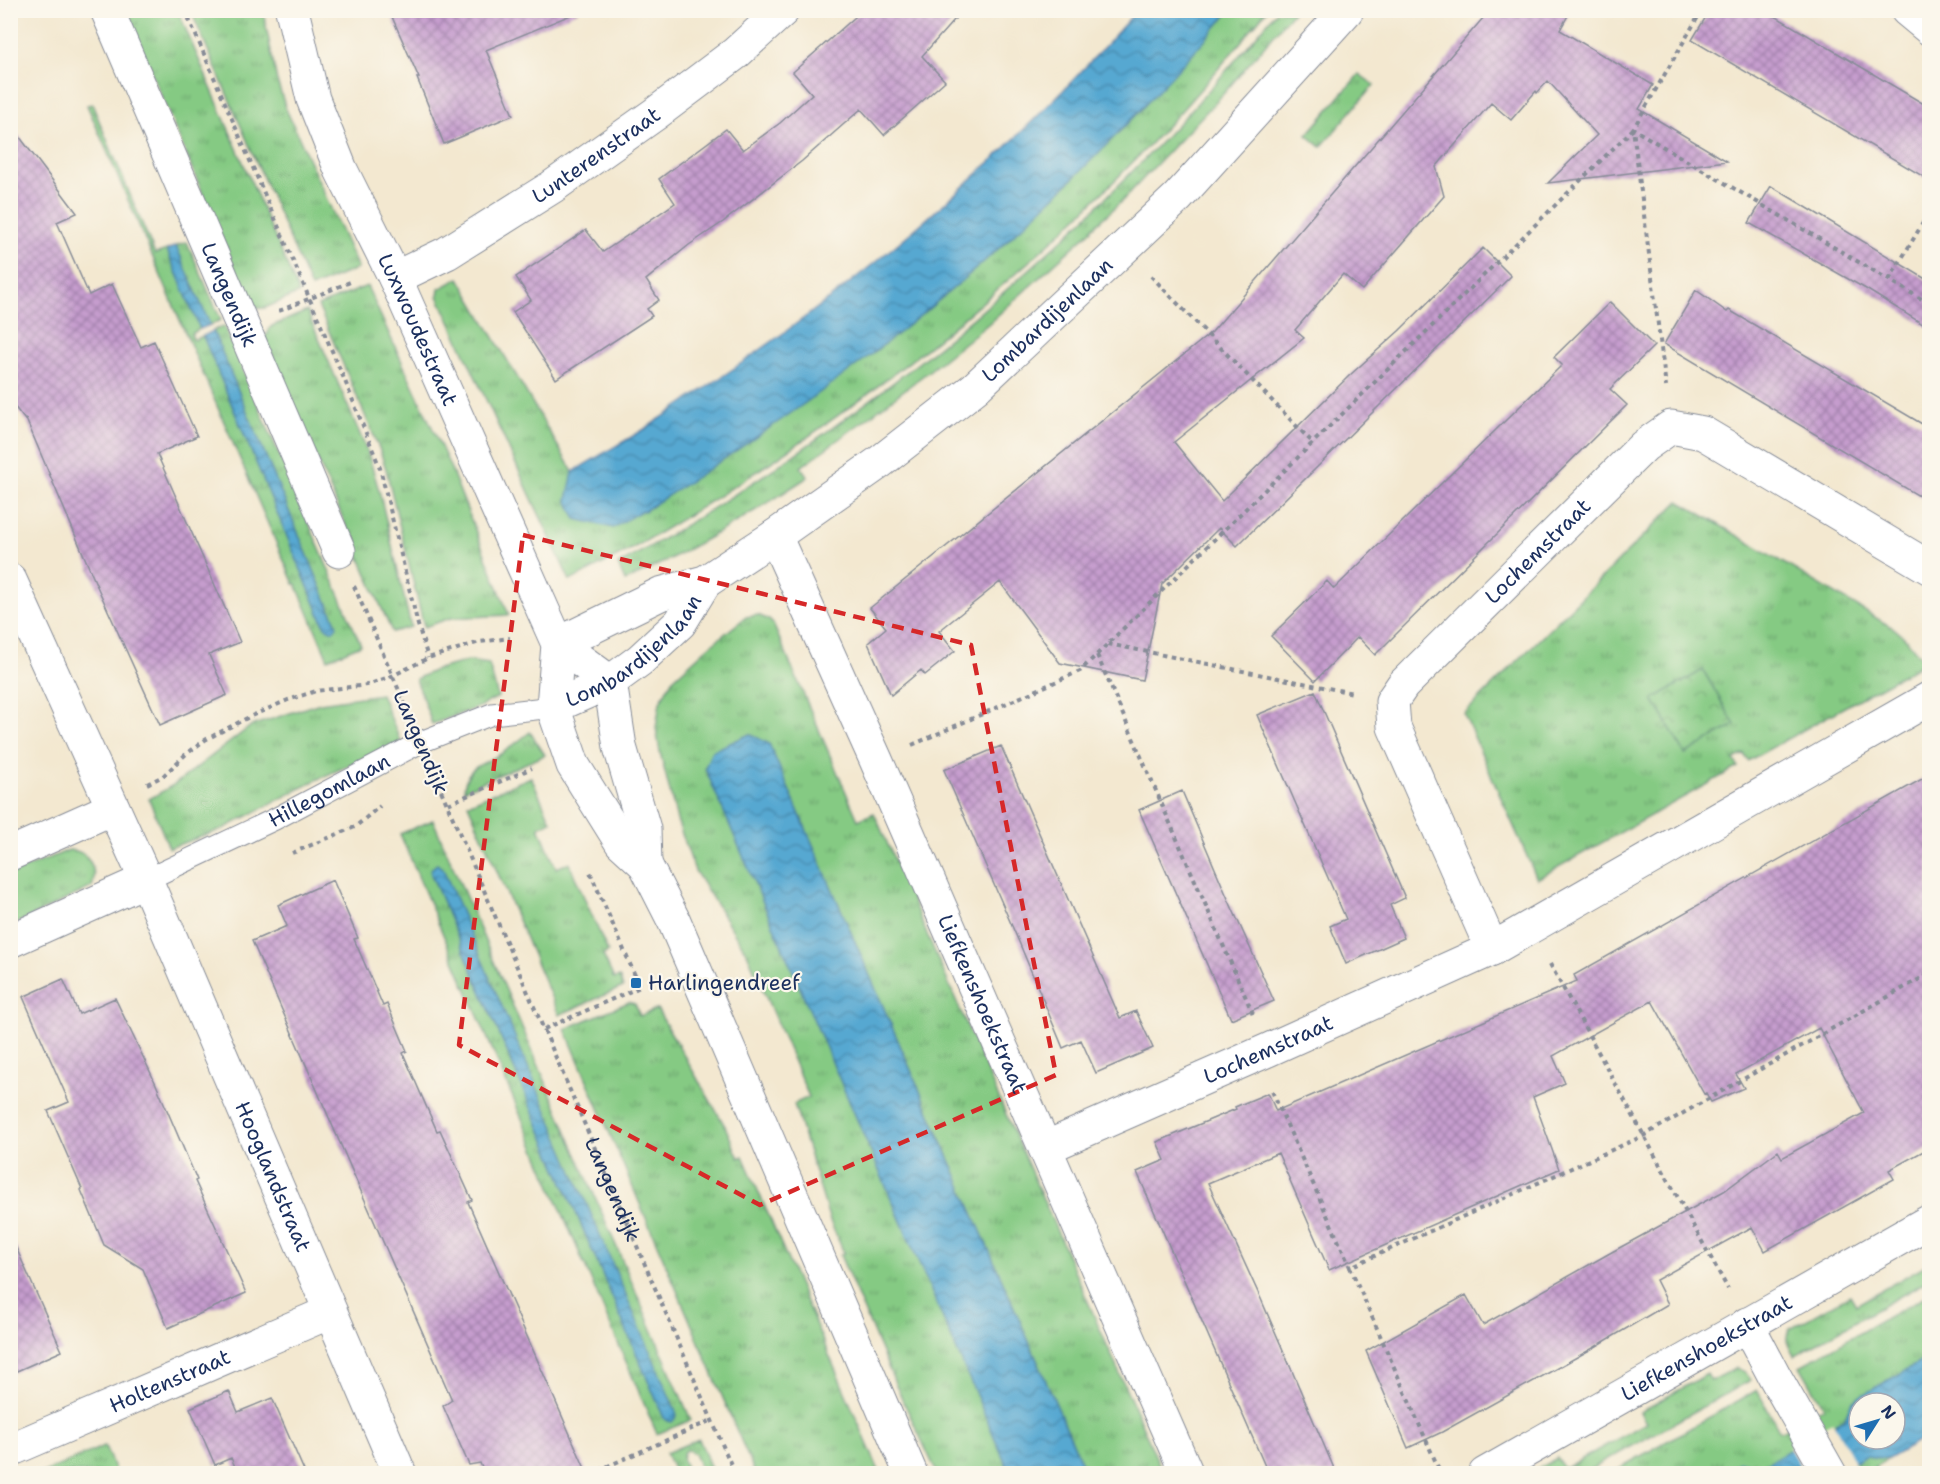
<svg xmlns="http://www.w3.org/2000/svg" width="1940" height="1484" viewBox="0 0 1940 1484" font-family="'Shantell Sans',sans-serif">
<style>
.grass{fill:url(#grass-tufts);stroke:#507c70;stroke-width:1.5;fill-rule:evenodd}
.park{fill:url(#park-crowns);stroke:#507c70;stroke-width:1.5}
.water{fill:url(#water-waves);stroke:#386c98;stroke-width:1.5;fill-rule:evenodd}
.pier{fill:#f3e8d0}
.building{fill:url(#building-cross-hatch)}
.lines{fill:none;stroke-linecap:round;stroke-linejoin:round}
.lane-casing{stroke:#878c97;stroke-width:23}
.street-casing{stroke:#878c97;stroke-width:35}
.path{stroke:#878c97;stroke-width:4;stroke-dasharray:4.5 4.5;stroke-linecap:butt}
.lane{stroke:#fff;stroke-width:21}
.street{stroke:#fff;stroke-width:33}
.marked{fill:none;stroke:#d62828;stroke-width:4.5;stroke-dasharray:12 8;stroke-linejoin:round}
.poi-dot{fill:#1f6fb2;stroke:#fbf7ec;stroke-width:2}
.labels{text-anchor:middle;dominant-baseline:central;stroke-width:4.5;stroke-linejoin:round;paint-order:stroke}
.street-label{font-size:21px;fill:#1b2f5e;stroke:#fbf7ec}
.poi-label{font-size:21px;fill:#1b2f5e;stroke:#fbf7ec;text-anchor:start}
</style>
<defs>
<pattern id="grass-tufts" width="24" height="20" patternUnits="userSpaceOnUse" patternTransform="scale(1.5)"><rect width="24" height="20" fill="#85ca83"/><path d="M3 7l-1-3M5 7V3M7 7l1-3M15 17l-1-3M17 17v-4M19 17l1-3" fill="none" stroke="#6ca46e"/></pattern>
<pattern id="park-crowns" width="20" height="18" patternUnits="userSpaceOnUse" patternTransform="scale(1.5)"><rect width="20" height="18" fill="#85ca83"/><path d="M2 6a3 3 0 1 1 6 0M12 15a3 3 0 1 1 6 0" fill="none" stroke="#6ca46e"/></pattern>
<pattern id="water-waves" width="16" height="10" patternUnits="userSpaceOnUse" patternTransform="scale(1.5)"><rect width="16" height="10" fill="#56a8d1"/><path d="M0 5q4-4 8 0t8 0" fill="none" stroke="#4689ad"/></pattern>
<pattern id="building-cross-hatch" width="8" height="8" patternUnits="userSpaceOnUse" patternTransform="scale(1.5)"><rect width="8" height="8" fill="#c69dce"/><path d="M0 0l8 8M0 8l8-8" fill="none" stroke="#a080aa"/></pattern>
</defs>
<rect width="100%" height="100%" fill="#fbf7ec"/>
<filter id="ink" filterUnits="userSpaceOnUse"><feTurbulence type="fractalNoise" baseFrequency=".0167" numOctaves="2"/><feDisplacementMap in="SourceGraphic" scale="12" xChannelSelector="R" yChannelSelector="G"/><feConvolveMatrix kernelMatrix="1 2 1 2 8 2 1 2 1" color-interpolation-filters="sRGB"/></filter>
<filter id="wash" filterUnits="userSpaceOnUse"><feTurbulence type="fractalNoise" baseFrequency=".008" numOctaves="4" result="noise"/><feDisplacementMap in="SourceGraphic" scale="24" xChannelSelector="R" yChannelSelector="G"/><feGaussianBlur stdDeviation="1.35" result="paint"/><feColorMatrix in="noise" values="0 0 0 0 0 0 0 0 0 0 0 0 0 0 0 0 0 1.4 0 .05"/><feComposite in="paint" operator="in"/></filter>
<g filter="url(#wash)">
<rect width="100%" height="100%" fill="#f3e8d0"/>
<path class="grass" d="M125,11H178L299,293L265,308L252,309Z
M191,11H263L277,81L286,109L358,268L311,288Z
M1230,11H1266C1099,222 879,404 647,540C622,555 596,567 570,581L438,296L439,289L459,278L573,472L619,523L643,510L644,511C731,454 818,397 900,332C1021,236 1129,127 1230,11Z
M1277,11H1294L1224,93L1122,201L1091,229L1092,230L988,324L929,371L869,417L801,467L808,477C749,516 689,551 625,581L618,565C869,423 1094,234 1277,11Z
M1359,74L1374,85L1321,147L1307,135Z
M92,104L155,254L167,250L200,329L191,334L194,340L203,336L325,627L335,629L336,623L213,331L224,326L361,645L328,659L296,584H294L87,105Z
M187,242L221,320L210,325L176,246Z
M367,286L449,464L509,615L451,618L424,627L386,469L379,448L318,306Z
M307,311L368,453L380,494L411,627L392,632L264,336L268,334L269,329L272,326Z
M1679,501L1895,629L1906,639L1925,662L1748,761L1744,754L1734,759L1738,767L1537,879L1464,714Z
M758,615L769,620L773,624L858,820L874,813L1163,1473H1086L769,744L750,734L712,751L705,768L1010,1473H937L898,1390L840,1255L844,1253L830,1221L794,1104L809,1097L747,953L695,871L677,820L660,752L656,728L660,702L672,680L707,648L746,617Z
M468,661L489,664L498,697L479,707L432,724L416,679L435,670Z
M381,694L401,742L318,779L221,830L169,848L149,799L175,784L251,726L320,703Z
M530,732L545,755L464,790C466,766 480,766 499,755C510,748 520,740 530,732Z
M531,777L551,821L539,827L556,868L569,863L608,952L603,955L614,979L619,977L623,987L559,1015L468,804Z
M433,820L691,1420L657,1434L400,834ZM437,864L443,869L664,1418L431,874V869Z
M69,850C88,850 98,869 92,887L11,926V874Z
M629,1002L635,1004L640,1016L657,1009L725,1126L739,1158L743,1156L880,1473H755L565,1029Z
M1929,1263V1280L1794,1356C1789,1346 1783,1339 1790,1329L1850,1295L1856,1305Z
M1929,1294V1357L1852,1401L1845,1418L1760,1468L1740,1462L1721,1473L1609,1474L1757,1390L1779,1430L1782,1431L1824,1407L1800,1366Z
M1736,1368L1745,1372L1751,1380L1584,1473H1530L1557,1458L1564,1469L1646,1423L1640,1412L1707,1374L1711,1381Z
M699,1439L713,1473H703L694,1454L688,1450L684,1451L682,1458L688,1473H675L666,1453Z
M105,1446L116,1473H42L102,1447Z
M1866,1456L1888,1459L1874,1467L1878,1473L1835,1474Z"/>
<path class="park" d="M1703,670L1735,725L1685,754L1653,699Z"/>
<path class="water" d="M1137,10L1230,11C1129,127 1021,236 900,332C818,397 731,455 644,511L642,510L613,528L576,519L567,500L573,472C596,457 620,444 643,430C687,401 731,371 774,340C903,247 1033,130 1137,10Z
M176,246L210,325L200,329L167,250Z
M213,331L336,623L337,626L333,631L325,627L203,336Z
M750,734L769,744L1086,1473H1010L705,768L712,751Z
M437,864L443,869L676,1412L677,1416L672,1422L668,1421L664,1418L431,874V869Z
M1929,1357V1435L1888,1459L1866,1456L1835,1473L1721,1474L1740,1462L1760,1467L1845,1418L1852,1401ZM1859,1403H1895V1439H1859Z"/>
<path class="pier" d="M1833,1422L1856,1465L1841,1474L1804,1473L1789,1447Z"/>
<g id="blocks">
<path class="building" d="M389,10H578V12L486,50L513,115L444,144L417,78H419Z
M863,10H963L922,56L945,81L884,135L861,109L802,161L723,222L689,245L646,280L659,300L647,309L652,316L556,379L513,312L531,300L516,277L586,230L603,252L675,203L659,179L726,129L743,150L780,123L812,94L793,72Z
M1490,10H1571L1560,30L1653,85L1639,109L1727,161L1548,183L1597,135L1548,81L1537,93L1536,91L1511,120L1491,103L1436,167L1444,196L1362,290L1343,274L1295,330L1304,338L1174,442L1222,501L1350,375L1399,331L1483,248L1511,276L1237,546L1219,528L1162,584L1142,680L1060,663L1000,582L939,631L955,651L925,675L921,670L891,695L868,643L886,628L870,608L1212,332Z
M1710,10H1765L1929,107V180L1692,40Z
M10,124L77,213L57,222L89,295L112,284L141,347L154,341L197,436L157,454L240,642L209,655L227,695L160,725L96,584L26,419L25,420L10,401Z
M1771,186L1929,281V328L1866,289L1749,223Z
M1696,290L1727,312L1729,310L1929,428V502L1664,344Z
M1610,302L1654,346L1610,389L1627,405L1375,655L1358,637L1315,681L1271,636L1327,581L1334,589L1399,525L1562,365L1554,357Z
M1315,691L1405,898L1390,905L1404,938L1346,964L1330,926L1346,919L1257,715Z
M1001,746L1120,1018L1136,1011L1153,1048L1096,1073L1081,1040L1063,1048L1019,942L944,770Z
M1929,775V1148L1889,1170L1894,1179L1765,1251L1752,1227L1656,1280L1668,1304L1595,1347L1442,1432L1408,1448L1366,1351L1466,1295L1483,1325L1610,1253L1724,1191L1778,1151L1782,1158L1864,1113L1819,1028L1736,1074L1744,1088L1711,1102L1706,1093L1704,1094L1652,1001L1553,1056L1565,1083L1533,1097L1559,1169L1329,1270L1278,1153L1208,1183L1261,1299L1336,1473H1268L1137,1172L1165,1160L1157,1142L1236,1109L1235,1107L1268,1093L1276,1111L1577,981L1574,975Z
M1182,791L1225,892L1274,1001L1231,1019L1139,810Z
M333,880L358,938L354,939L383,1006L387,1004L407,1051L403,1053L437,1131L440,1130L472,1200L468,1202L587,1473H484L480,1463L469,1465L443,1406L452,1400L252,941L287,926L278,905Z
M63,979L79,1014L115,998L155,1082L197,1180L195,1181L246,1293L168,1328L143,1269L104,1245L81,1190L82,1189L48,1111L69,1102L23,997Z
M10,1234L62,1351L10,1374Z
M229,1391L238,1412L272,1398L305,1473H238L231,1458L215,1465L190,1408Z"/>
</g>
</g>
<g filter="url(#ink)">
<use href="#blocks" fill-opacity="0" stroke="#878c97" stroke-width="1.5"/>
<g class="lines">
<g class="lane-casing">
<g id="lane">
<path id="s2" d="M146,880L275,819L421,742L492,714L553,707"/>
</g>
</g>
<g class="street-casing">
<g id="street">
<path id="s3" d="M107,10L339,551"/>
<path id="s4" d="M292,10L313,99L341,170L395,278L558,644L553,707L573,765L621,842L645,864L674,921L911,1474"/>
<path d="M1907,10L1930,29"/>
<path id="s5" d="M395,278L447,253L552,187L655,114L736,53L783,10"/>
<path id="s6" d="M775,536L876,760L1187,1474"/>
<path id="s7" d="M10,580L146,880L400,1474"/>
<path id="s8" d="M558,644L660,594L705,582L775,536L880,462L975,388L1178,197L1347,10"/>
<path d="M558,644L610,682L620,747L644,829L645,864"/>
<path id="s9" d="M553,707L610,682L640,660L680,623L705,582"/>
<path d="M10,854L113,808"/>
<path d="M10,941L146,880"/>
<path id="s10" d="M1492,949L1394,727L1392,701L1403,685L1644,446L1671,427L1703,433L1930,568"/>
<path id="s11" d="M1045,1148L1268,1050L1492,949L1930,698"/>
<path d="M1747,1324L1775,1377L1830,1474"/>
<path id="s12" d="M10,1450L330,1312"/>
<path id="s13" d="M1485,1474L1930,1221"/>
</g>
</g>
<g class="path">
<path d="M185,10L345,381L380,468L418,625L428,658"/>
<path d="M1702,10L1633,129L1930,304"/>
<path d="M1151,276L1314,444"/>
<path d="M1889,280L1930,211"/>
<path d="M279,311L350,282"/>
<path d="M354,586L407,709"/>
<path d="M1108,644L1353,693"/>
<path d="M1097,655L1253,1014"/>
<path d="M912,745L1080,671L1633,129L1666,387"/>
<path id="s1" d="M434,774L735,1474"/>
<path d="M147,784L163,776L185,755L205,740L249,717L288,700L316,691L367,685L392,676L428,658L480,642L510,638"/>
<path d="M448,804L532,768"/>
<path d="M292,853L355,827L380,806"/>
<path d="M1550,964L1728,1289"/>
<path d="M544,1029L640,987L590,872"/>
<path d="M1272,1091L1350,1267L1643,1136L1930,973"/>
<path d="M1350,1267L1441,1474"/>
<path d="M590,1474L712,1420"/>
</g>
<use href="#lane" class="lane"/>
<use href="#street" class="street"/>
</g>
</g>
<path class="marked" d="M523,535L971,645L1056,1075L760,1205L459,1045Z"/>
<rect class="poi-dot" x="630" y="977" width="12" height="12" rx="3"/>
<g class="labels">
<g class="street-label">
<text stroke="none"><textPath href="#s5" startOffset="236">Lunterenstraat</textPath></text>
<text stroke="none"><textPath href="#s3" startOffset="310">Langendijk</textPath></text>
<text stroke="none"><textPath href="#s8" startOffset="592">Lombardijenlaan</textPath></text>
<text stroke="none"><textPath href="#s4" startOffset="345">Luxwoudestraat</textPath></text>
<text stroke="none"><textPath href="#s10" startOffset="478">Lochemstraat</textPath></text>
<text stroke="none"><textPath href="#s9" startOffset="100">Lombardijenlaan</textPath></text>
<text transform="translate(421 742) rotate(67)">Langendijk</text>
<text stroke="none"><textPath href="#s2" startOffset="204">Hillegomlaan</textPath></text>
<text stroke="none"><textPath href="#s6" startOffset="512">Liefkenshoekstraat</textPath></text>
<text stroke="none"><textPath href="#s11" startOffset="244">Lochemstraat</textPath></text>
<text stroke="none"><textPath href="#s7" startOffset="652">Hooglandstraat</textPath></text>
<text stroke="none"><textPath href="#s1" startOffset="452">Langendijk</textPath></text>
<text stroke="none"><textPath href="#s13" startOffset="255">Liefkenshoekstraat</textPath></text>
<text stroke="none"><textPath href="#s12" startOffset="174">Holtenstraat</textPath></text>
</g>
<g class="poi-label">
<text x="648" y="983">Harlingendreef</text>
</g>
</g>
<rect width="1940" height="1484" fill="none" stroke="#fbf7ec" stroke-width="36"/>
<g transform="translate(1877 1421) rotate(53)"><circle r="28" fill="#fbf7ec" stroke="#a1a7b3" stroke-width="1.5"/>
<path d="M0-4.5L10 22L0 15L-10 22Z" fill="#1f6fb2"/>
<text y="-9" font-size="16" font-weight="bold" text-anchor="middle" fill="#1b2f5e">N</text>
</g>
</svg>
